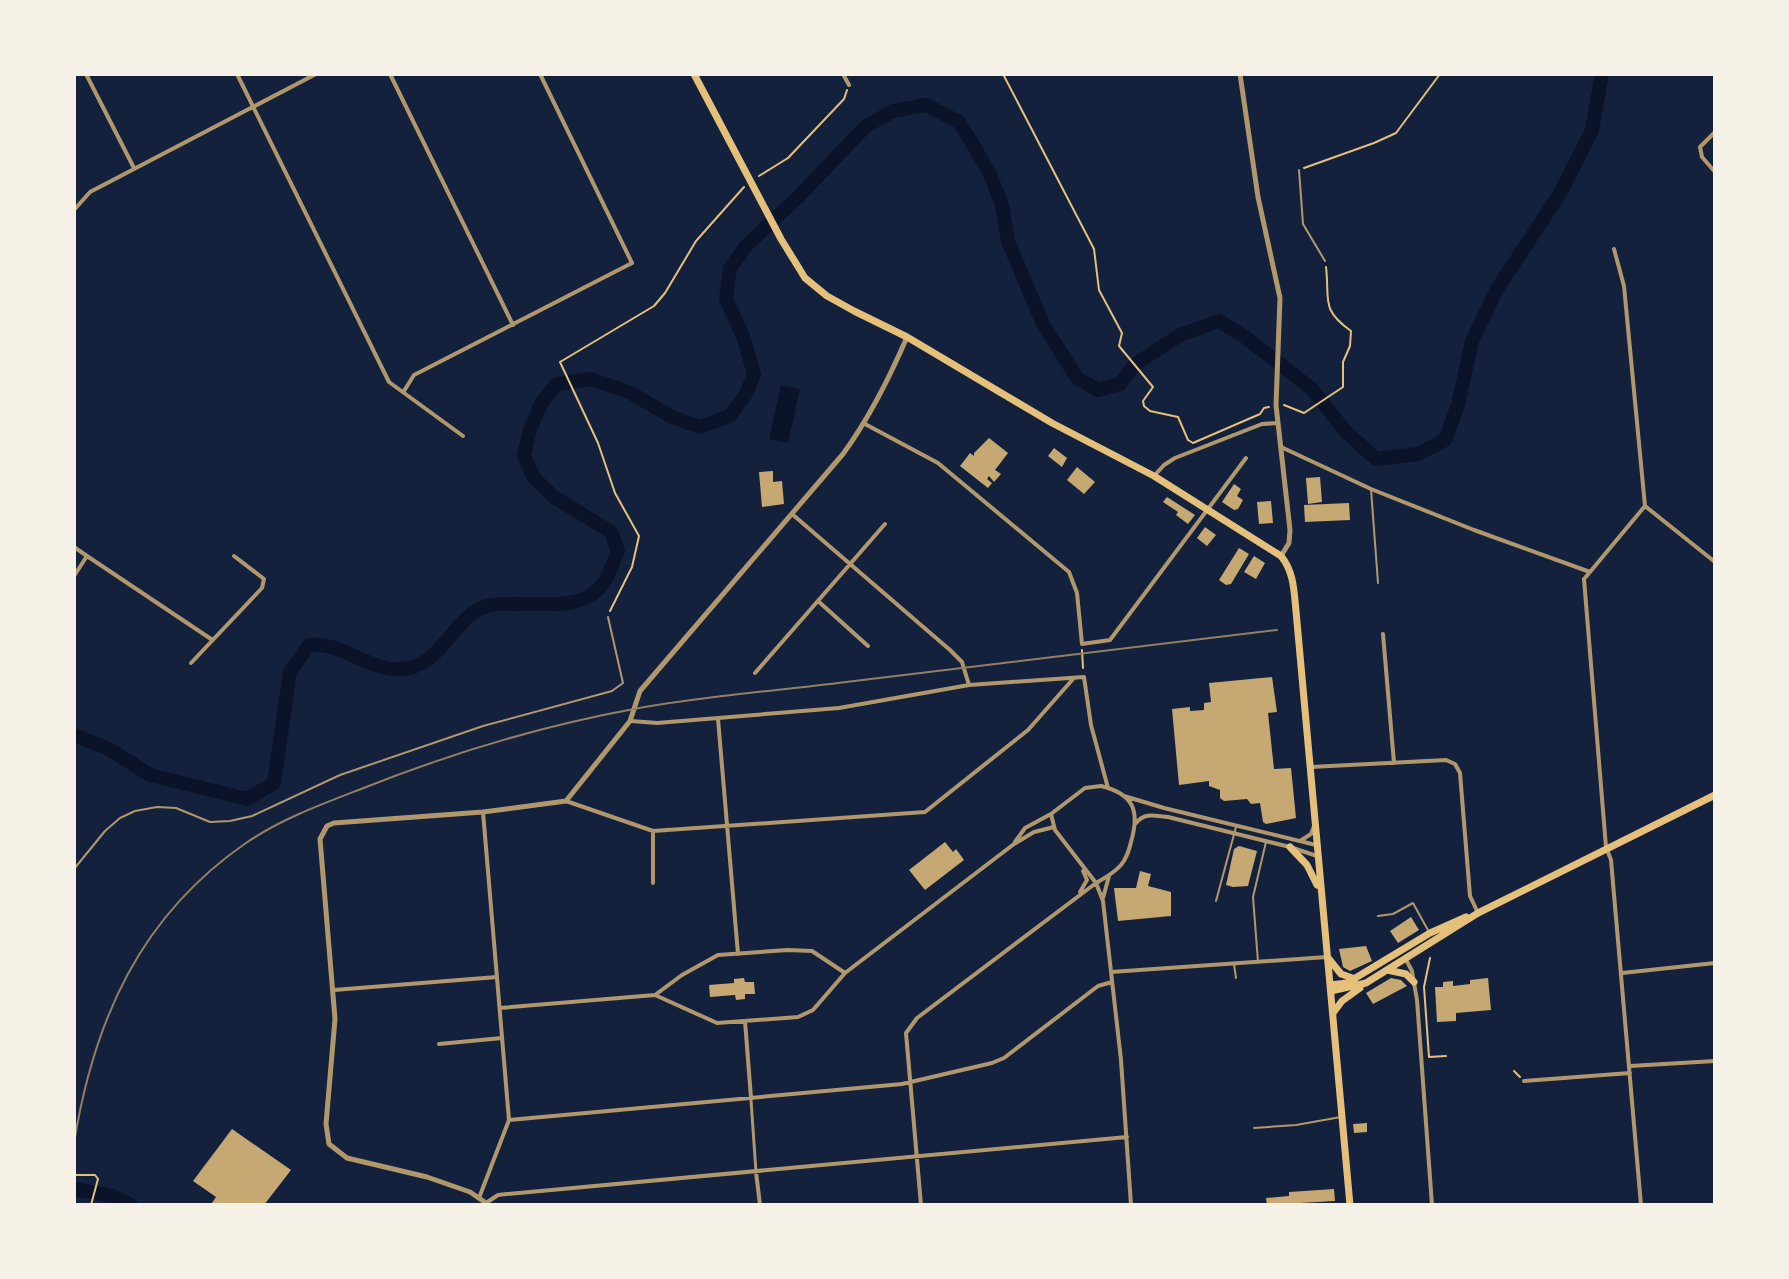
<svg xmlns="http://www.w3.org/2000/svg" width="1789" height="1279" viewBox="0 0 1789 1279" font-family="'Exo 2',sans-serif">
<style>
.water{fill:#0b132b}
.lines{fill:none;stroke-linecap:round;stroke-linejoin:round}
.river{stroke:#0b132b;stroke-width:14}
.building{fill:#c6a872}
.path{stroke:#e5c07b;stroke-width:2}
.service{stroke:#b1986c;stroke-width:2}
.pedestrian{stroke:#b1986c;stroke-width:3}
.minor{stroke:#b1986c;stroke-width:4}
.tertiary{stroke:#b1986c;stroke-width:5}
.primary{stroke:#e5c07b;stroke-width:7}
.rail{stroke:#918062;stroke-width:2}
</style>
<rect width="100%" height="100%" fill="#14213d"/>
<path class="water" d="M781,385L800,389L788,443L769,439Z"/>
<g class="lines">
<path class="river" d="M74,735L109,749L150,775L247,799L274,783L290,672L309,645C347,641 374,679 413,667C444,658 456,615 487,606C494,603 504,605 512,604C543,603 588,612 606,579C611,570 614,560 618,551L611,532L554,497L534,478L524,456L530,429L542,402L557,384L591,379L629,392L672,417L700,427L730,416L746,394L754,374L743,336L726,299L730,268L747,245L799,196L865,127L893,111L926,105L959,122L972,143L989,172L1002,205L1008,241L1043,324L1077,378L1098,390L1120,384L1134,365L1180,335L1219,321L1245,337L1312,389L1345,431L1376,459L1418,454L1445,440L1458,405L1472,341L1497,289L1559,195L1592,130L1602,74
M74,1189L113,1196L131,1205"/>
</g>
<path class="building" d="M989,438L1008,453L995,470L1001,474L994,482L989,476L987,479L992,483L988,488L960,466L970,453L974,456V453Z
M1054,448L1067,458L1062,467L1048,456Z
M1077,467L1095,482L1084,494L1067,480Z
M773,471V482L782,481L784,504L762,507L759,472Z
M1320,477L1322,502L1308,504L1306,478Z
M1234,484L1241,489L1237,496L1243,500L1238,509L1234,510L1222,502Z
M1167,497L1195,515L1188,524L1176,515L1178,512L1163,502Z
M1271,501L1273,523L1259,524L1257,502Z
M1349,503L1350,520L1305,522L1304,505Z
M1205,527L1216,535L1207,546L1197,538Z
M1239,548L1249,554L1231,584L1226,585L1219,580Z
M1254,556L1265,563L1256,579L1244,572Z
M1272,677L1277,712L1268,713L1274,769L1291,768L1296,818L1266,824L1263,822L1260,803L1251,804L1247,799L1224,801L1220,798V790L1209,786V781L1179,785L1172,709L1190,707V711L1204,710V703L1211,702L1209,683Z
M945,842L953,852L956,849L964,860L925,890L909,870Z
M1239,846L1257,851L1248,886L1233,887L1226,885L1234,849Z
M1140,871L1151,874L1148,886L1171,892V916L1118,921L1114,888H1136Z
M1411,917L1419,930L1398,943L1390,931Z
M1366,946L1372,961L1350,971L1343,967L1339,949Z
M744,978L745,982H754L755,994H745V999L736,1000L735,995L710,997L709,985L734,983V979Z
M1391,978L1401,980L1407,986L1373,1004L1366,993Z
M1488,978L1491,1010L1456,1013V1021L1437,1022L1435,987H1443V982L1453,981V986L1470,984V980Z
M1367,1123V1132L1354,1133L1353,1124Z
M232,1129L291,1170L264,1205H216L212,1203L216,1197L193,1181Z
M1334,1189L1335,1201L1267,1205L1266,1198L1289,1196V1192Z"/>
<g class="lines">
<path class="path" d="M1003,74L1094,249L1099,290L1122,333L1119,346L1153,387L1143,401L1144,406L1150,411L1178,417L1188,440L1193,443L1260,414L1264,408L1269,407
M1304,168L1374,143L1396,133L1440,74
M759,176L788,158L844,99L847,90
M1284,405L1304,413L1343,387V362L1350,346L1351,331C1320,309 1330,300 1326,267
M610,611L632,567L639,536L615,493L598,443L560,362L654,306L665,293L696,241L744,187
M1082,650L1083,668
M1430,958L1424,987L1429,1057L1446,1056
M1514,1071L1520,1077
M74,1175H95L98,1179L91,1205"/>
<path class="service" d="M1299,170L1303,224L1325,261
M1371,489L1378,583
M74,869L105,831L120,818L135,811L157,807L176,808L210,822L230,821L252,816L340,775L483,726L612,691L623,683L608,617
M1216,901L1236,827
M1378,916L1393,914L1413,903L1429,932
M1258,962L1253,897L1266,842
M1234,964L1236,978
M1254,1128L1296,1125L1341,1117"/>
<path class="pedestrian" d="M751,1100L756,1172"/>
<path class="minor" d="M86,74L134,168
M237,74L389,382L463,436
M390,74L513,325
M843,74L849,85
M1715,132L1700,147L1702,157L1715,172
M74,210L90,192L316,74
M1614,249L1624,286L1645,506L1715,562
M404,391L414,375L632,263L540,74
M865,424L938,463L1069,572L1077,593L1082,644L1110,640L1246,458
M1281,447L1371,489L1474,530L1590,572L1584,579L1606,847L1611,860L1641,1205
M1154,476L1164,465L1175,458L1262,424L1278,423
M792,514L950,650L962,662L969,685
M74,547L87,556
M1590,572L1645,506
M74,576L87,556L211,639
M818,601L868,646
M1383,634L1394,763
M191,663L262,588L264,579L234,556
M755,673L885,524
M718,719L738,954
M631,721L657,723L839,708L969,685L1084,677L1091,725L1108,788
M1311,767L1446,760L1455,764L1460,773L1470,896L1478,913
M1101,786C1134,794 1140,811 1131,842C1129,850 1127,858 1121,865C1115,872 1105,878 1096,883L1055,830L1051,814L1085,788Z
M1124,796L1164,808L1316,845
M566,801L653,831L925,812L1028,730L1073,679
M1136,823C1145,812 1155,816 1168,817L1290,847L1317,856
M1300,841L1311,834L1314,826
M1015,842L1025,828L1051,814
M653,883V831
M1080,892L1087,880L1083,871
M1103,898L1109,876
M788,950L812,951L845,973L813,1010L798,1017L717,1023L655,995L682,975L718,955Z
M1405,958L1412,971L1417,1000L1432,1205
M1111,972L1327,957
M845,973L1014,844L1034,832L1054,827
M1622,973L1715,963
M334,990L497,977
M500,1008L655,995
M745,1021L751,1098
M439,1044L502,1038
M1630,1066L1715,1061
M1524,1081L1630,1073
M509,1120L902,1084L992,1063L1004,1058L1098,986L1112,982
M756,1172L760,1205
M479,1198L509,1120L483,812
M486,1203L498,1195L507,1194L1127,1137
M921,1205L906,1033L917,1018L1096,883L1103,901L1121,1060L1131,1205"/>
<path class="tertiary" d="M1240,74L1258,197L1280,298L1276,405L1290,530L1289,543L1281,556
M489,1205L470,1192L427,1177L347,1158L329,1144L326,1124L335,1019L320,839L327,826L334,823L483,812L566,801L630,721L640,691L843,454C870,417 889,379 907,337"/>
<path class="primary" d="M694,74L781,239L805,278L827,296L854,311L907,337L1052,423L1154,476L1281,556C1294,572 1294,591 1296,611L1350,1205
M1290,847L1307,865L1317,885
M1329,959L1341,974L1355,979
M1387,970L1406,974L1414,982
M1330,985L1347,983L1430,933L1466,917
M1331,991L1366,983L1478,913L1715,795
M1333,1013L1342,1001L1360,988"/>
<path class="rail" d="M74,1143C94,1020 140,916 246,843C281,819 322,804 361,789C449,754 541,726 634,709C704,696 776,691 846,682C989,664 1133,648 1277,630"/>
</g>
<rect width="1789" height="1279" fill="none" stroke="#f6f1e7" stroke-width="152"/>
</svg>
